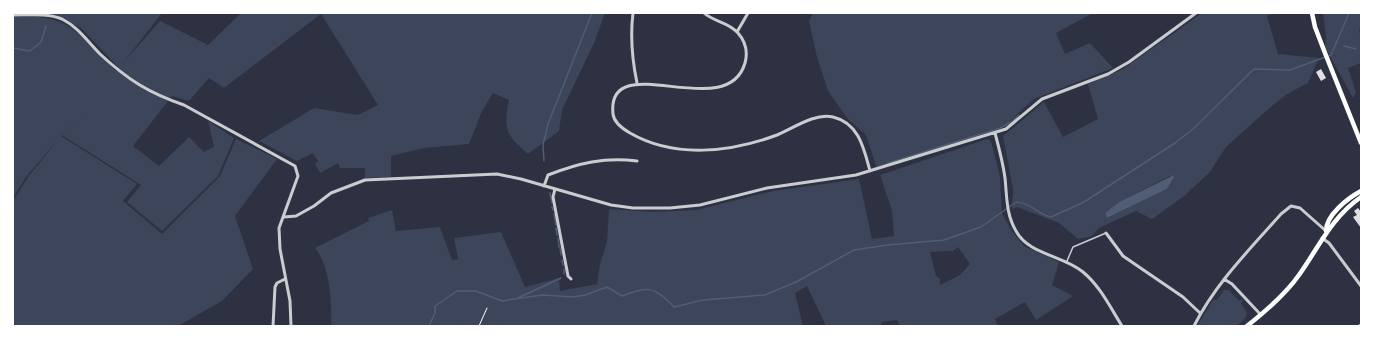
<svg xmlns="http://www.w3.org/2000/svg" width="1374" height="339" viewBox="0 0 1374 339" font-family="Manrope,sans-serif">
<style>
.green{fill:#3c4559;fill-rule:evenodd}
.water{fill:#4f5d75}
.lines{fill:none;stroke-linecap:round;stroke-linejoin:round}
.stream{stroke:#4f5d75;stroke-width:1.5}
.building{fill:#e0e0e3}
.path{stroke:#fff;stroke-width:1}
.service{stroke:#caccd0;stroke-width:1.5}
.minor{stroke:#caccd0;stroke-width:3}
.secondary{stroke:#fff;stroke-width:4.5}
</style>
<rect width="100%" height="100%" fill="#2d3142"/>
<path class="green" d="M17,13H162L123,63L160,21L208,45L241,13H605L594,43L562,110L559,131L528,154C506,135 503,130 509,100L493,93L482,111L469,144L424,148L391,156V177L365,178V168H340L338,163L320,173L315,164L318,161L313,153L297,161L259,141L314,108L358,115L378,105L321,14L224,88L209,78L189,101L172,96L133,146L159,166L189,137L204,152L214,147L208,121L234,138L218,176L162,231L127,202L141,185L62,135L105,85L26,177L13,198V17ZM22,15L55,16L81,28L119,68L116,71C100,56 84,34 64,24C51,17 36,17 22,15Z
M813,13H1093L1056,33L1065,54L1090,43L1113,68L1034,99L1008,123L1000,127L878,167L876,166L866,135L848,119L828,91L817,57L809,21Z
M1202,13H1276L1267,16L1278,54L1319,58L1308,83L1287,94L1266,111L1226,147L1210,172L1183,197L1152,219L1136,211L1099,228L1092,236L1078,239L1059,223L1017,207L1012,209L1013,189L1003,136L1044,102L1063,137L1098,119L1088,84L1123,69ZM1170,176L1174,179L1167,189L1107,218L1105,213L1119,202Z
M1323,13H1361V26L1359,30L1361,36V63L1348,68L1356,92L1353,98L1325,47L1326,38Z
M61,136L137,184L123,201L162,234L220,176L236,139L277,159L235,216L253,269L222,301L178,326H13V201L28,177Z
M987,139L991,141L1000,177L1002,213L1011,230L1024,246L1059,262L1052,285L1073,296L1036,320L1025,302L995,319L998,326H900L897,320L882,322L881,326H826L807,286L795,293L803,326H331C332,303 330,266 315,248L369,221L368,218L392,210L396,231L440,227L452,260L458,259L454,238L501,232L525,287L559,278L560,291L597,284L600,264L607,242L609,209L651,212L696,210L773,191L859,179L872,239L894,236L892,211L880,175ZM958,247L970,264L960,275L940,285V279L936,276L930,252L953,251Z
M1224,290H1229L1239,301L1241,299L1243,301L1241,303L1247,313L1246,317L1237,326H1197L1213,300H1217Z"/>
<path class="water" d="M1174,175V178L1167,189L1107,218L1105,213L1119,202Z"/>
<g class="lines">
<path class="stream" d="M1344,46L1356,49
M13,48L30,51L41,42L46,26
M544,161L543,145L548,124L592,13
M888,163L1000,128L1011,122L1019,115
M550,193L552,203
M552,207L553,210
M554,214L556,225
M556,228L557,235
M558,238L559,247
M560,248L561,255
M562,260L563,265
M564,269V274
M518,298L561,278
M429,326L435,313V306L457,291H476L502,301L542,295L573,297L585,295L607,287L622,296C649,286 654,286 674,307L703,300L765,295L796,282L854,250L888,245L944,240L981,227L1016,202C1033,203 1037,215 1051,217L1084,202L1175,143L1193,129L1254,69L1290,70L1331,55L1349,13"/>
</g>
<path class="building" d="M1321,69L1326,78L1321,81L1316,72Z
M1358,208L1361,212V228L1353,217L1357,215L1354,211Z"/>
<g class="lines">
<path class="path" d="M479,326L487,308"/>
<path class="service" d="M1067,261L1073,247L1106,233"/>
<path class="minor" d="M633,13C630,37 632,59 637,83
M704,13C714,22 729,22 738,33C745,41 748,52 745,63C727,125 606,46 613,114C614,123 623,129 630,133C675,159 731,152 777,135C794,128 814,113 833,117C859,123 864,149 870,171
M13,15C28,15 48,13 62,19C78,27 88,42 100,54C128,80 149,93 184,105L295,166L298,176L279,228L280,249L290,301L291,326
M737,32L748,13
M995,133C999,148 1003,163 1005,178C1007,197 1006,214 1016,231C1029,255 1063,255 1083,272C1100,286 1110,307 1122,326
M544,186L548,175C579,163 604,157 637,161
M555,189L553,197L568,276L571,279
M284,217L296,216L314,206L331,193L365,180L497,174L521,179L611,205L633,208H670L700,205L767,188L856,175L1006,129L1042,99L1108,74L1129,62L1196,13
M1106,233L1123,256L1183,297L1200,313
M1322,238L1329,243L1361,286
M1224,279L1232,284L1261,315
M273,326L275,287L277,283L285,279
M1194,326C1215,284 1250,249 1281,214L1291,206L1300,208L1326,231
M1359,326L1361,325"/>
<path class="secondary" d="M1312,13L1315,27L1325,53L1361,143
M1326,231C1326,215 1348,198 1361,191
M1247,326C1266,311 1285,295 1299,275C1319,247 1331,218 1361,197"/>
</g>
<rect width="1374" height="339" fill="none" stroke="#ffffff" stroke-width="28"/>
</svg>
